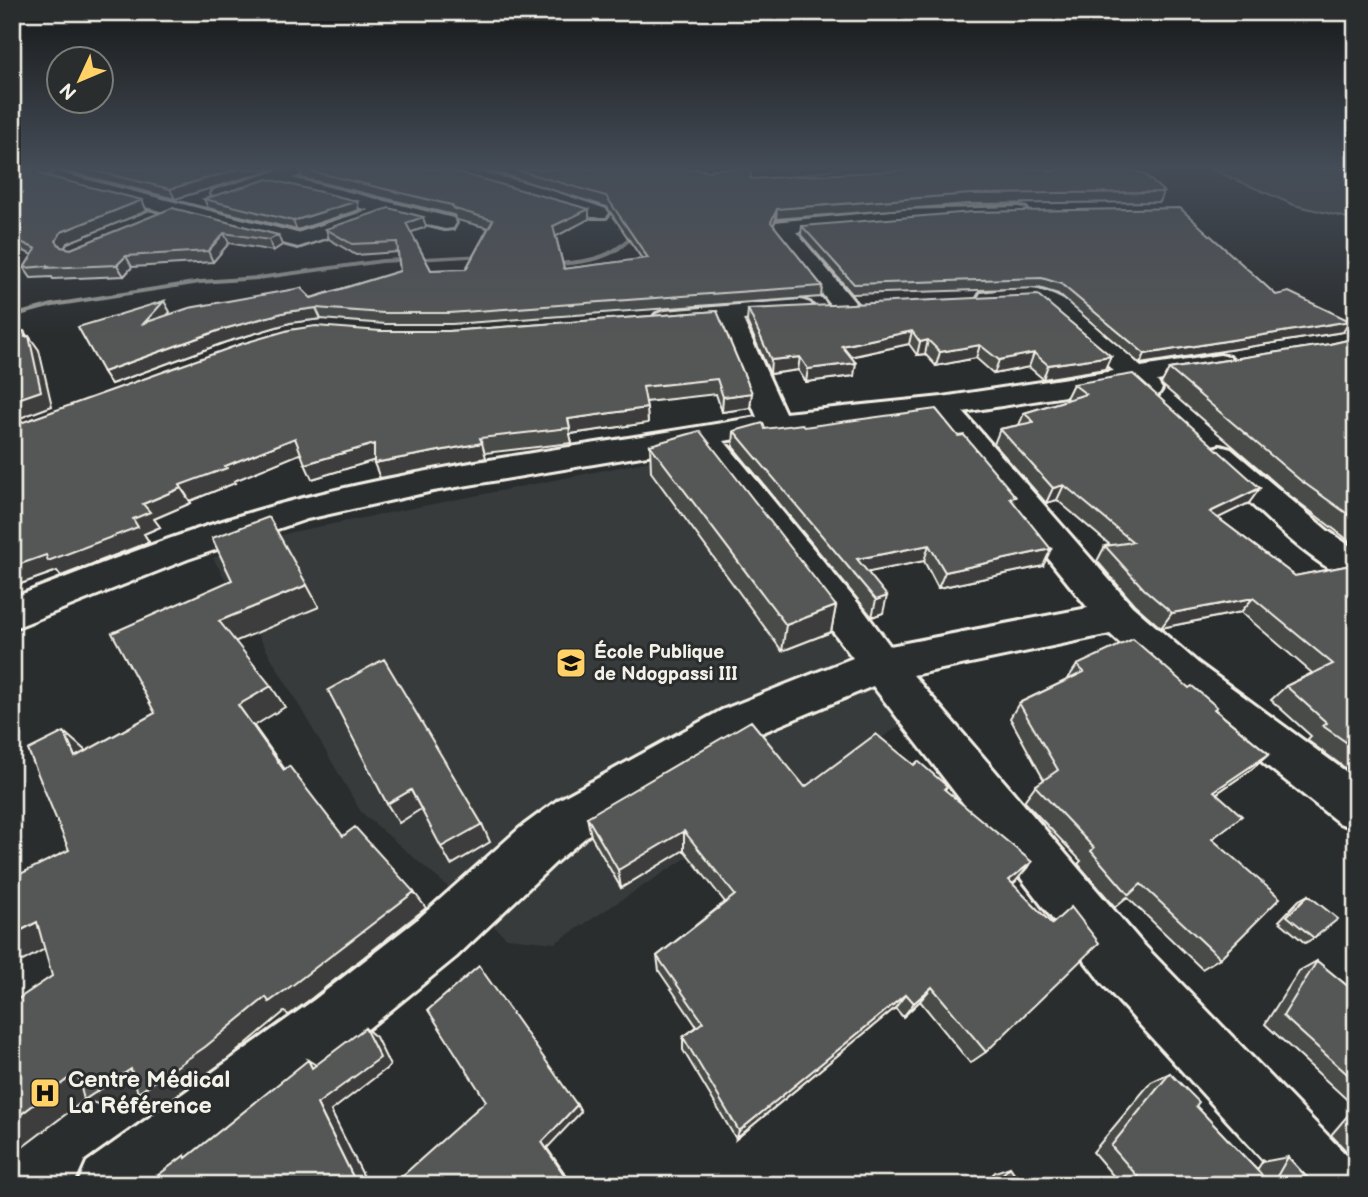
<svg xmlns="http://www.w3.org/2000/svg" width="1368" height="1197" viewBox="0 0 1368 1197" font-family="'Balsamiq Sans',sans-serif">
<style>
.built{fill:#373a3a}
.green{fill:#444645;stroke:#9c9c96;stroke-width:2}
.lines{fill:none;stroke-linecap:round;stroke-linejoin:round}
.stream{fill:#9f9f9a;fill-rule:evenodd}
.street-casing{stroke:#f4f1e8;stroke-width:6}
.street{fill:#2a2d2e;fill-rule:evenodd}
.wall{fill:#494b4a;stroke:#f4f1e8;stroke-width:2}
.shaded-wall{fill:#3c3d3c;stroke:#f4f1e8;stroke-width:2}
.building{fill:#555756;stroke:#f4f1e8;stroke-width:2}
.labels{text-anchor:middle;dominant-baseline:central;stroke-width:6;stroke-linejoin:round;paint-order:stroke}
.poi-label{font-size:19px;font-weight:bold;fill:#f4f1e8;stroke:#2a2d2e;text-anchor:start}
.near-poi-label{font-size:23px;font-weight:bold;fill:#f4f1e8;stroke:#2a2d2e;text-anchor:start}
</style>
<rect width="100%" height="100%" fill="#2a2d2e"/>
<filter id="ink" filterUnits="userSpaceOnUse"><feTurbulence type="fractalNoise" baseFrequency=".0143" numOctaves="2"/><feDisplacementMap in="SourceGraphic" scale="14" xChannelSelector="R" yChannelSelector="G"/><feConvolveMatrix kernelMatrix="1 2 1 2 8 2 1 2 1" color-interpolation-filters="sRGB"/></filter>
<g filter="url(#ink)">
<path class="built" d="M700,451L907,721L773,811L754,814L555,943L507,938L361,812L213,558L292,532Z"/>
<path class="green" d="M1211,169H1356V220L1294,205Z"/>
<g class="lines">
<path class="stream" d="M828,169H839L776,181L773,179Z
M634,229L639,230C618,262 584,265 549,266L546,264L549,262C582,261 614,258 634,229Z
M484,254L486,255V257L382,263L258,280L200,284L53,307L12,318V314L52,303L200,280L258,276L382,259Z"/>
<g class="street-casing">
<path id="street" d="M283,169H311L309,173L292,178L453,218L456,223L453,228L445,229L392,216L298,247L49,182L46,178L56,172L297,233L369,210L271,185L221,200L214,198L211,194L214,190Z
M437,169C494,169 552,191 606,209L609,213L606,217H592L439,173Z
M1019,207L1026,209L1029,213L1026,217L902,222L796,232L857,305L853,310L844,313L835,310L772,231L776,222L784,221L902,210Z
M1021,288C1068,288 1109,336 1141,367L1220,355L1230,357L1234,363L1230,369L1220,371L1157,381L1162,389L1158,395C1144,399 1138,396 1129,386L963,412L1132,606L1198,663L1356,779V829L1339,823L1168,687L1110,634L913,675L1141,942L1353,1162L1356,1185H1286L1101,982L873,686L754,736L592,832L556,862L456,957L354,1040L164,1185H77L87,1162L314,1000L418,919L520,828L558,800L722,710L853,658L695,447L433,491L307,519L188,559L12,629V598C108,561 203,523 303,498C452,460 606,444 757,417L718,322L665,327L656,324L652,319L656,314L665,311L801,300L810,303L814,308L810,313L743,320L785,413L942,397L1114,371L1040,307C1021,298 1001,308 981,303L978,298L981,293ZM934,416L1088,608L890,646L862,608L724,441L775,432Z
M1220,446L1231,449L1328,531L1356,550V581C1309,567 1246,497 1209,463L1204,456L1209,449Z"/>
</g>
<use href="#street" class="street"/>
</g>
<path class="wall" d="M12,169H275L175,199L57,169L46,176L147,211L67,243L65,248L71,249L172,208L278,235L282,245L273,251L229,243L213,262L132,267L124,276L53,279L52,277L31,278L24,268L32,255L12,245Z
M299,169H447L589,219L556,236L564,269L642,259L607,207L502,174L467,169H697L751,179L1050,172L1164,192L1160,202L969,204L776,219L773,225L822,286L821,297L452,324H386L321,319L290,323L226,342L111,384L103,372L170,312L168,315L311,298L400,271L398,252L356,255L329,239L326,229L426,227L411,232L431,270L466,269L488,228L457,220L454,215L302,178Z
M204,199L359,210L297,230L208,208Z
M802,226L1276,295L1343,332L1140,364L1058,294L1039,288L852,294L801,235Z
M748,309L1111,356L1105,369L1043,379L1029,367L994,374L976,358L936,366L925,354L917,355L909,344L851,357L854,376L806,382L798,370L770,374L747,322Z
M717,311L750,408L722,412L716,394L646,402L648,423L570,434L572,443L484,453L486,458L380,478L374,460L312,479L301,453L234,481L235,483L190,501L191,503L154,519L160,527L144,534L149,542L61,576L57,571L12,587V426L381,331H449Z
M1356,338V546L1289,495L1161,384L1169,369L1330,344Z
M1073,384L1260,488L1249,503L1218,518L1295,576L1356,564V776L1307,740L1311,736L1271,700L1286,686L1312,673L1241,612L1161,628L1134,604L1097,561L1105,546L1110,545L1057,500L1046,503L994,444L1000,429L1019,425L1024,413L1068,400L1066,398Z
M804,427L958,436L1013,502L1043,566L938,588L924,561L868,572L883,613L872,617L733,447L734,431Z
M650,445L836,606L831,632L782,651L651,472Z
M1077,665L1189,688L1269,754L1252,769L1216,794L1213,840L1220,958L1202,969L1127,897L1115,907L1078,864L1081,861L1024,801L1035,786L1044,780L1010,718L1019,703L1067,680Z
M914,765L947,786L945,790L1016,881L1013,884L986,1052L970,1063L920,1001L903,1017L895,1008L736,1139L683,1050V1037L697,1027L659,971L657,956L725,902L684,850L621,888L591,836L587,817L805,787Z
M1308,895L1314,938L1305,943L1279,921L1299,900Z
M1317,961L1356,993V1165L1355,1160L1331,1135L1355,1107L1265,1024L1299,971Z
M1170,1073L1196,1106L1257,1170L1262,1162L1288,1157L1312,1183L1323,1185H1121L1093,1152L1151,1082Z
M1010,1167L1022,1185H982L995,1172Z"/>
<path class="shaded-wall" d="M38,169H57L43,178Z
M239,169H275L175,199L170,189Z
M142,200L147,211L67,243L63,251L56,241L61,232Z
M357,201L359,210L297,230L293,221Z
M589,209V219L555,237L553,226Z
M777,209L776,219L770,233L771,222Z
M423,217L426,227L409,233L406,223Z
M224,233L229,243L213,262L208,251Z
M278,235L282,245L273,251L269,240Z
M126,256L132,267L124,276L117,265Z
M164,301L170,312L151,335L144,323Z
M316,308L321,319L290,323L226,342L111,384L103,372L220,330L286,312Z
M1350,321L1343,332L1140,364L1145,354Z
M24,331L30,340L29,336L39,350L52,406L12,421V401L25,337Z
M912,331L909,344L840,359L842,346Z
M928,340L925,354L917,355L920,342Z
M980,345L976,358L936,366L940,352Z
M1034,353L1029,367L994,374L999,360Z
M1111,356L1105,369L1043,379L1048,365Z
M800,357L798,370L770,374L771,360Z
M856,363L854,376L806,382L808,369Z
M752,393L750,408L722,412L723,397Z
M647,408L648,423L570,434L568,419Z
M295,438L302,453L234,481L235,483L190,501L180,485L225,466Z
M482,443L486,458L380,478L374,463Z
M374,444L379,459L312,479L305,464Z
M1064,485L1057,500L1046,503L1053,488Z
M181,488L191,503L154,519L160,527L144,534L149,542L61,576L57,571L12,587V567L133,519L143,504Z
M1260,488L1249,503L1200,527L1210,512Z
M929,545L924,561L855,575L857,559Z
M1051,549L1043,566L938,588L945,572Z
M307,585L319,607L234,642L219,621Z
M887,596L883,613L872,617L876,600Z
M1253,598L1241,612L1161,628L1172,613Z
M836,606L831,632L782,651L786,625Z
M271,686L285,707L254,726L299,789L284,770L238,705Z
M64,732L87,752L75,757Z
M1269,754L1252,769L1198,806L1214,791Z
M411,790L421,809L399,823L387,804Z
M482,824L490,842L451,865L441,847Z
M684,831V850L621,888L618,870Z
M1032,862L1016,881L995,898L1009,880Z
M414,892L426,908L312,998L289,1015L284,1012L229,1058L166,1103L138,1093L266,997Z
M37,922L65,938L23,961L12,956V935Z
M932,987L920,1001L903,1017L914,1003Z
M906,994L895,1008L736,1139L739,1131Z
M365,1028L376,1037L390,1066L331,1111L368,1185H357L317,1104Z
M308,1060L321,1068H312Z
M131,1069L158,1079L115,1109L84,1100Z
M77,1072L107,1083L12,1155V1121Z
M577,1105L581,1112L547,1148L573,1185H571L542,1142Z"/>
<path class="building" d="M12,169H38L43,175L142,200L61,232L56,241L61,247L71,249L172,208L278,235L269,240L224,233L208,251L126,256L117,265L47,268L49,266L24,268L36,249L12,238Z
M87,169H239L170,189Z
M302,169H446L589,209L553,226L564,269L648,258L606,196L514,169H697L709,172L713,169H750L751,179L926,169H1048L1050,172L1058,169H1128L1144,174L1164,192L971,194L777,209L771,222L822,286L449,313H383L316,308L286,312L220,330L103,372L78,327L164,301L144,323L189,308L301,288L311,298L400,271L397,242L352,244L326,229L389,208L423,217L406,223L431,270L466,269L493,220L455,209L451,205Z
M268,179L357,201L293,221L204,199Z
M1180,208L1276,295L1289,292L1350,321L1145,354L1061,284L1042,278L854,284L802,226L972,212Z
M1038,295L1111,356L1048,365L1034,353L999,360L980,345L940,352L928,340L920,342L912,331L842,346L856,363L808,369L800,357L771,360L748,309Z
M717,311L752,393L723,397L717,379L643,387L647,408L568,419L570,428L480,438L482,443L374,463V444L305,464L295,438L225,466L227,468L180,485L181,488L143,504L150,512L133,519L138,527L48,561L46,555L12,567V426L241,344L289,330L316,326L381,331H449Z
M24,331L25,337L29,336L41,391L12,401V334Z
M1356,338V520L1300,480L1169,369L1330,344Z
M1133,374L1260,488L1210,512L1295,576L1356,564V749L1323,726L1327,723L1286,686L1333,664L1253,598L1172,613L1144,589L1105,546L1133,542L1064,485L1053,488L1000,429L1034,422L1024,413L1086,394L1073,384Z
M936,409L958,436L964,435L1016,497L1010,498L1051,549L945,572L929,545L857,559L887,596L876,600L734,431L763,423L765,429L802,424L804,427Z
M700,431L836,606L786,625L650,445Z
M269,517L307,585L219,621L271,686L238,705L284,770L289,766L343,836L355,827L414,892L294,984L269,1002L266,997L205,1047L138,1093L131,1069L84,1100L77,1072L12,1121V1003L52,976L37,922L12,935V878L69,850L28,750L64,732L75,757L155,713L112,633L232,580L212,538Z
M1133,639L1189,688L1192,686L1217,707L1214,709L1269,754L1214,791L1242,816L1212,839L1280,898L1220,958L1141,884L1129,895L1091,851L1094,848L1035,786L1058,770L1019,703L1084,672L1077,665Z
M384,659L482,824L441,847L411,790L387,804L328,690Z
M751,721L805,787L876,734L914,765L918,761L947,786L944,789L1032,862L1009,880L1052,924L1071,907L1099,943L986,1052L932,987L914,1003L906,994L739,1131L683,1037L703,1022L657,956L735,895L684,831L618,870L587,817Z
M1308,895L1338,919L1314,938L1287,916Z
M1317,961L1356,993V1082L1283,1016Z
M479,966L577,1105L542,1142L571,1185H392L486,1101L428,1010Z
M365,1028L380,1058L317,1104L357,1185H145L185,1155L186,1158L308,1060L312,1068Z
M1170,1073L1199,1102L1196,1106L1271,1185H1145L1111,1146Z
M1288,1157L1312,1183H1322L1323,1185H1272Z
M1010,1167L1022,1185H991Z"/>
</g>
<linearGradient id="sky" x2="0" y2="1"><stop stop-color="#171919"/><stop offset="0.5" stop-color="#444c57"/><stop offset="1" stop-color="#444c57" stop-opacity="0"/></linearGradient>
<rect width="1368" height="336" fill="url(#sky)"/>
<defs>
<g id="school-square" transform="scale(1.575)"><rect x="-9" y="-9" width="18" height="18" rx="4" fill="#ffd166" stroke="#2a2d2e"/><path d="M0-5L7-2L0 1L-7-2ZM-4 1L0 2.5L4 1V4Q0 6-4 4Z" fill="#111"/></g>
<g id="hospital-square" transform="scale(1.575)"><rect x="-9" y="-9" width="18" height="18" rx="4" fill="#ffd166" stroke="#2a2d2e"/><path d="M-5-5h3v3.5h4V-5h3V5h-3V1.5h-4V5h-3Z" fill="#111"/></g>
</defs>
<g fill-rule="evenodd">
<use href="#school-square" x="571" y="663"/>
<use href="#hospital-square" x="45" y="1093"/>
</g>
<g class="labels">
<g class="poi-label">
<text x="594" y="652">École Publique<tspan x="594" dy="22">de Ndogpassi III</tspan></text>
</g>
<g class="near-poi-label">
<text x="68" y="1080">Centre Médical<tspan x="68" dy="26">La Référence</tspan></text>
</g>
</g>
<rect width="1368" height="1197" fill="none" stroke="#2a2d2e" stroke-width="42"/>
<rect x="21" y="21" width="1326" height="1155" fill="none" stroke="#f4f1e8" stroke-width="2.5" filter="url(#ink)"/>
<g transform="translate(80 80) rotate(226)"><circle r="33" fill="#2a2d2e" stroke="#7b7b78" stroke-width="2"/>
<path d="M0-5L12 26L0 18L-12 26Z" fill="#ffd166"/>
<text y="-10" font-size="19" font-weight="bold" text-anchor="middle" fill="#f4f1e8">N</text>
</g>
</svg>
